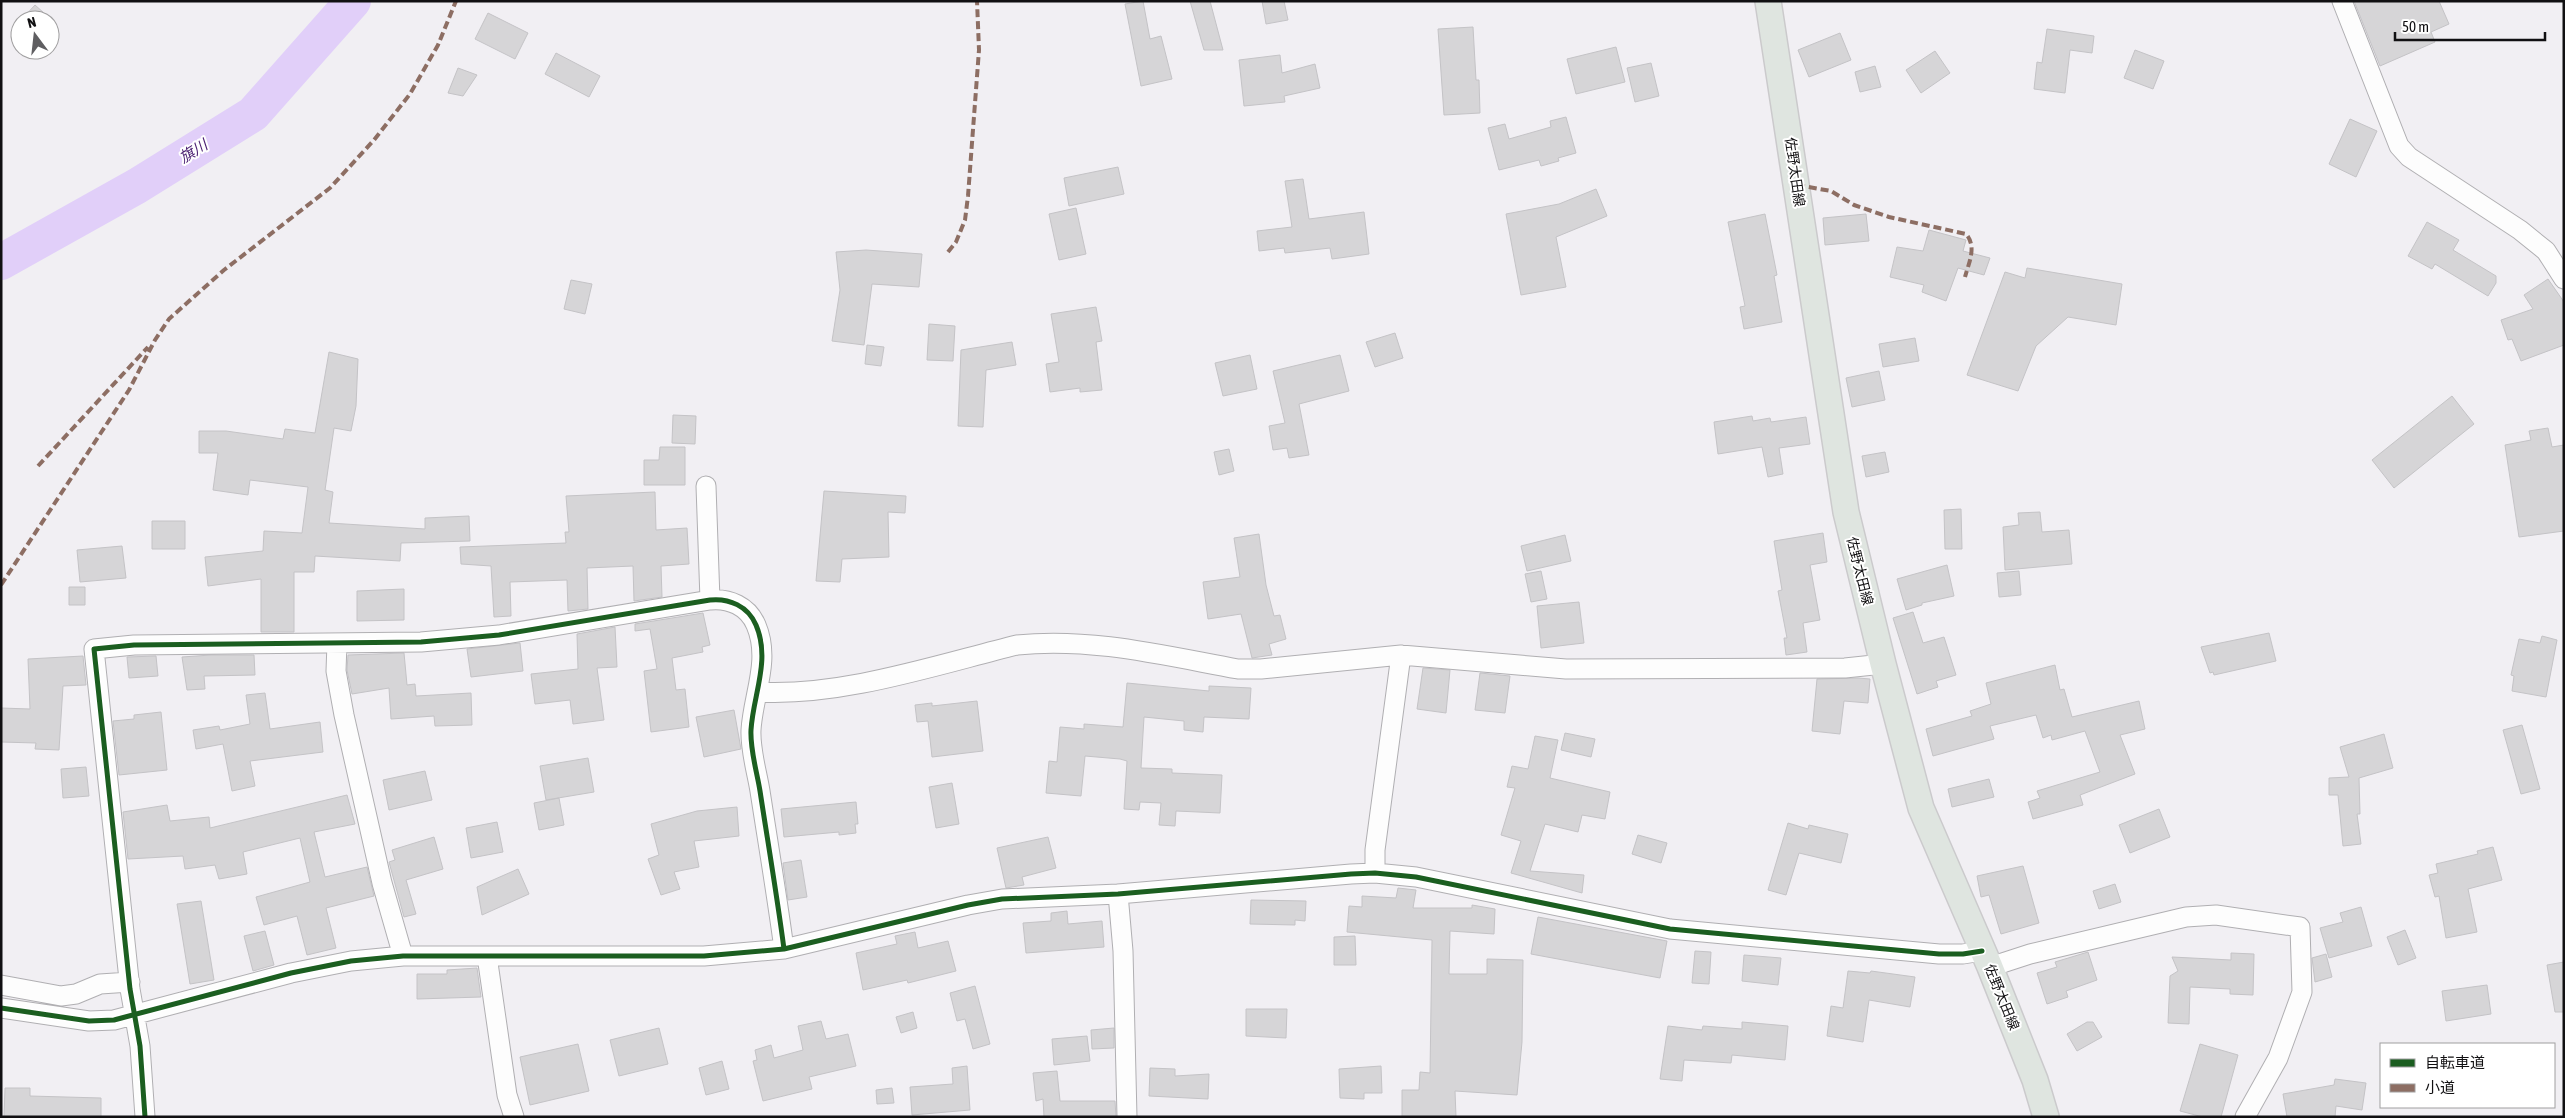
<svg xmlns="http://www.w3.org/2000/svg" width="2565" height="1118" viewBox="0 0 2565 1118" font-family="'Asap Condensed','Noto Sans JP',sans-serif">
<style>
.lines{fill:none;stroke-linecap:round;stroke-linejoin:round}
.river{stroke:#e1cff9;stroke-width:36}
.building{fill:#d6d5d7;stroke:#c4c3c6}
.minor-casing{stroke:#b0afb2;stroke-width:21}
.major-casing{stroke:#cbcacc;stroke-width:28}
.minor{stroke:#fdfdfd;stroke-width:19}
.major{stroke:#dfe5e0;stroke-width:25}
.quiet{stroke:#8d6e63;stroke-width:4;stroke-dasharray:8 4;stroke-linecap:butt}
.cycleway-casing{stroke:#fff;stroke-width:8}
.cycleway{stroke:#1b5e20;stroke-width:5}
.labels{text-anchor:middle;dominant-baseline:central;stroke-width:4;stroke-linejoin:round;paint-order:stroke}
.street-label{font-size:14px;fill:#111012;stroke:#fff}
.water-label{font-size:15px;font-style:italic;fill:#4a1f71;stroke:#fff}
</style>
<rect width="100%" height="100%" fill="#f1eff3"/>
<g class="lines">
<path class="river" d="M1,262L137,186L253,114L353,1"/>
</g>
<path class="building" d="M1143,1L1150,39L1161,36L1172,79L1141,86L1125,4Z
M1190,1H1210L1223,50H1204Z
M1262,1H1284L1288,20L1266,24Z
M2354,1H2439L2449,24L2431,32L2435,42L2380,66Z
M35,5L54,22L50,26V20H21Z
M488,13L528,33L515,59L475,39Z
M1473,27L1476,80H1479L1480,113L1444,115L1438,29Z
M2047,29L2094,36L2092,53L2070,50L2065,93L2034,89L2037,62L2042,63Z
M1840,33L1851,60L1809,77L1798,50Z
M1616,47L1625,82L1576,94L1567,59Z
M2135,50L2164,61L2153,89L2124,78Z
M1935,51L1950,73L1921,93L1906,70Z
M556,53L600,76L589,97L545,74Z
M1280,55L1282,73L1315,64L1320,88L1284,96L1285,102L1244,106L1239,60Z
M1651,63L1659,96L1635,102L1627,68Z
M1875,66L1881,87L1860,92L1855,72Z
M458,68L477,75L463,96L448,93Z
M1566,117L1576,153L1558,158L1559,161L1541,166L1539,160L1499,170L1488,128L1505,124L1509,139L1551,127L1550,121Z
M2350,119L2377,131L2356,177L2329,164Z
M1118,167L1124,194L1069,206L1064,178Z
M1303,179L1309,219L1364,212L1369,254L1332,259L1330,248L1285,253L1284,248L1259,251L1257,231L1292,227L1285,181Z
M1596,189L1607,216L1556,237L1566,287L1521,295L1506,214L1559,204Z
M1076,208L1086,254L1059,260L1049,214Z
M1765,214L1777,275L1774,276L1782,322L1744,329L1740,307L1745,306L1728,222Z
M1866,214L1869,241L1825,245L1823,218Z
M2427,222L2459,240L2453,250L2496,276V283L2488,296L2435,264L2432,269L2408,256Z
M1929,230L1966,240L1963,251L1990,258L1984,275L1958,268L1946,301L1922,292L1924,285L1890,277L1897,247L1923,251Z
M866,250L922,254L919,287L872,284L864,345L832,341L840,290L836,252Z
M2027,268L2122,284L2116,325L2068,317L2036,346L2018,391L1967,375L2005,272L2025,278Z
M2548,279L2564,302V345L2521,361L2512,339L2508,340L2501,320L2533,309L2524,295Z
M571,280L592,284L585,314L564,309Z
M1096,307L1102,341L1096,342L1102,390L1080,392V388L1050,392L1046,364L1059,362L1051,314Z
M929,324L955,326L953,361L927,360Z
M1395,333L1403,358L1375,367L1366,342Z
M1915,338L1919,361L1883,367L1879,344Z
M1012,342L1016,365L986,370L983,427L958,426L961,350Z
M867,345L884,347L881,366L865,364Z
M329,352L358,359L356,406L351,431L334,428L325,490L333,492L329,523L425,529V518L469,516L470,541L401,543L400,561L315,556L314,572H294V632H261V579L208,586L205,557L263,551L264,531L302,533L308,487L250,480L248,495L213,490L218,453H199V431H226L283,439L285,429L315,433Z
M1250,355L1257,389L1223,396L1215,363Z
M1340,355L1349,391L1299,404L1309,455L1289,458L1287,448L1273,450L1269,426L1285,423L1273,371Z
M1879,371L1885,400L1852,407L1846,378Z
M2452,396L2474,424L2394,488L2372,460Z
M673,415L696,416L695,444L672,443Z
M1752,416L1753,421L1770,418L1771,422L1806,417L1810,444L1779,448L1783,474L1768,477L1762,447L1718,454L1714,422Z
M2548,428L2552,447L2564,445V531L2519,537L2505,445L2531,440L2529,431Z
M660,447H685V485H644V460H659Z
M1229,449L1234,471L1219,475L1214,452Z
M1885,452L1889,472L1866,477L1862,456Z
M824,491L906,496L905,513L888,512L889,557L842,559L840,582L816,581Z
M655,492L656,530L687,528L689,564L661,566L662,597L634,601L633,566L587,568L588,609L568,611L567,580L510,582L511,616L494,617L491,566L461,564L460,547L566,543L565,532H569L566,496Z
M1961,509L1962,549H1945L1944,510Z
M2040,512L2042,532L2069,530L2072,564L2005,570L2003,527L2019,525L2018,513Z
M152,521H185V549H152Z
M1823,533L1827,562L1810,565L1820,620L1803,623L1807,652L1786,655L1784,638H1787L1778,591L1782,590L1774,541Z
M1259,534L1266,585L1274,616L1280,615L1286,639L1269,644L1272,655L1252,658L1241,614L1208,619L1203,582L1240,577L1234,538Z
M1565,535L1571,561L1527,571L1521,546Z
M122,546L126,578L80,582L77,550Z
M1947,565L1954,596L1922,603V605L1906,610L1897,579Z
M1541,571L1547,599L1531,602L1525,574Z
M2019,571L2021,595L1999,597L1997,573Z
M69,587H85V605H69Z
M404,589V620L357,621V591Z
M1579,602L1584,643L1541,648L1537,606Z
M1913,612L1923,643L1944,637L1956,675L1936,681L1938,687L1917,694L1893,618Z
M703,613L710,645L702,647L703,652L672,658L676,690L685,689L689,727L651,732L644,671L657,669L650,629L635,631V624Z
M615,627L617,667L597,668L604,720L573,724L570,700L535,704L531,674L578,669L577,634Z
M2269,633L2276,661L2214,675L2213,672L2210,673L2201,647Z
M2542,636L2557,640L2546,697L2512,691L2514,676L2511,675L2519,639L2540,643Z
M520,643L523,671L471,677L467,649Z
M404,653L407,685L415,684L416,696L471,693L472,725L435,726L434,716L391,719L389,688L352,694L347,670L348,655Z
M211,655H254L255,675L204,676L205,689L187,690L182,657Z
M83,656L86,685L63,686L59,750L35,749L36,743L1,742V708L30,709L28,659Z
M156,656L158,676L129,678L127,657Z
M2055,665L2060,690L2064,689L2072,717L2139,701L2145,729L2120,735L2135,774L2080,795L2083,805L2033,819L2028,802L2040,798L2037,791L2100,772L2085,731L2052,740L2051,735L2043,738L2036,715L1990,726L1994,739L1933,756L1926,729L1972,716L1970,711L1991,704L1986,683Z
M1423,668L1450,670L1446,713L1417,709Z
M1480,673L1510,676L1505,713L1475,710Z
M1858,678L1870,679L1868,703L1844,701L1840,734L1812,731L1817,679Z
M1127,683L1209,691V686L1251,688L1249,719L1204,717L1203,732L1184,730V721L1144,717L1141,768L1172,769V773L1222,775L1220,813L1176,811L1175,826L1159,825L1161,803L1140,802L1139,810L1124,809L1127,761L1120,759L1085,756L1081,796L1046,793L1049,761L1057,762L1060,727L1084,729V724L1123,727Z
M265,693L270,729L320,722L323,752L250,761L255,786L232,791L223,744L196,749L193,730L219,726L220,730L250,724L246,695Z
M977,701L983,751L932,757L928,721L917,722L915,705L932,703V706Z
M734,710L741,749L704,757L696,717Z
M161,712L167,770L119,775L113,721L134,719V715Z
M2522,725L2540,789L2521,794L2503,730Z
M1565,733L1595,739L1591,757L1561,750Z
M2384,734L2393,768L2359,778L2360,814H2357L2361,844L2343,846L2338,795H2329V778L2349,777L2340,747Z
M1535,736L1558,740L1550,778L1610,792L1605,819L1582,815L1578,832L1545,824L1530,871L1584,875L1582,893L1511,873L1521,841L1501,835L1515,788L1507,787L1512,766L1528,769Z
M588,758L594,792L546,800L540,766Z
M86,767L89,796L63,798L61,769Z
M425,771L432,800L389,810L383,780Z
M1989,779L1994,797L1952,807L1948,789Z
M952,783L959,824L936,828L929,787Z
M347,795L355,824L314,832L325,877L367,867L374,896L326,908L336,948L307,955L297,916L264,925L256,897L310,882L300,838L243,852L247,874L219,879L215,865L185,869L183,856L128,859L123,812L167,805L170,821L209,817L210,828Z
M559,798L564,825L539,830L534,803Z
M856,802L858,824H855L856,833L839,835V832L784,837L781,809Z
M737,807L739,836L694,841L699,867L674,872L680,889L661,895L648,859L659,855L651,824L697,811Z
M2159,809L2170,837L2130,853L2119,825Z
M497,822L503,852L471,858L466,828Z
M1788,823L1808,829L1809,825L1848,834L1841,863L1799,853L1786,895L1768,890Z
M1638,835L1667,843L1661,863L1632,854Z
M434,837L443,869L406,880L416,914L404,917L389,862L395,860L392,850Z
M1048,837L1056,868L1022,877L1024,885L1006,888L997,848Z
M2493,847L2502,880L2468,889L2477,932L2446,938L2439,896L2435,897L2429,875L2438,873L2436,864L2478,854L2477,851Z
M801,860L807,897L788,900L783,863Z
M2023,866L2039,923L2001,934L1989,895L1981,897L1977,876Z
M518,869L529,894L482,915L477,887Z
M2115,884L2121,902L2099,909L2093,891Z
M1398,888L1416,890L1413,908H1472V905L1495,909L1494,934L1450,931L1449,974H1487V959L1523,960L1522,1042L1517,1095L1455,1091L1456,1117H1402V1090H1419L1420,1072L1430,1073L1432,940L1347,932L1349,906L1362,907V896L1396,898Z
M1251,900L1306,901L1305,921L1295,920V925L1250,924Z
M201,901L214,980L190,984L177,904Z
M2361,907L2372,946L2329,958L2320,928L2343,922L2340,913Z
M1067,911L1068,924L1102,921L1104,947L1026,953L1023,923L1051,921V913Z
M1538,917L1667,941L1660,978L1531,954Z
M2405,930L2416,958L2398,965L2387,937Z
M265,931L274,965L253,971L244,936Z
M915,932L918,948L948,941L956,971L908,983L907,980L863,990L856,953L897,944L895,936Z
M1355,936L1356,965H1334V937Z
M1695,951L1711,952L1709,984L1692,983Z
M2088,952L2097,980L2066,991L2068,997L2047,1004L2037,973L2057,967L2055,962Z
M2231,953L2254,954L2253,995L2230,994V989L2190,987L2189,1024L2168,1023L2170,976L2178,971L2172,957L2231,960Z
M2326,954L2332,977L2315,982L2312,958Z
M1744,955L1781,958L1778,985L1742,981Z
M2564,962V1012H2555L2547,965Z
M477,968L481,997L417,999V974H447V970Z
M1848,971L1870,973L1871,971L1915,977L1910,1007L1869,1000L1863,1042L1827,1036L1831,1006L1843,1008Z
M2487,985L2491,1014L2446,1021L2442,991Z
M975,986L990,1044L973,1049L965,1019L957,1021L950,993Z
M1246,1009H1287L1286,1038L1246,1036Z
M913,1012L917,1028L901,1033L896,1017Z
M821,1021L826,1039L848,1034L856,1066L809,1077L812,1089L763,1101L753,1061L757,1060L755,1050L771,1045L774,1058L803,1050L798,1026Z
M1742,1022L1788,1026L1785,1060L1732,1055L1731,1063L1684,1060L1682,1081L1660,1079L1668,1026L1702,1030L1703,1026L1742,1029Z
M2087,1022H2093L2102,1037L2077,1051L2067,1034Z
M659,1028L668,1064L619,1076L610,1040Z
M1114,1028V1048L1092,1049L1091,1030Z
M1087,1036L1090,1061L1054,1065L1052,1039Z
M578,1044L589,1091L530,1105L520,1057Z
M2200,1044L2238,1055L2221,1117H2203L2180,1111Z
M722,1061L729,1089L706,1095L699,1068Z
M967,1066L970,1110L912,1115L910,1087L953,1084L952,1068Z
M1381,1066L1382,1093H1364V1099L1340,1098L1339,1069Z
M1150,1068L1175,1069V1076L1209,1074L1208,1099L1149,1096Z
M1057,1071L1060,1101H1115L1116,1117H1044L1043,1099L1036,1101L1033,1073Z
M2335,1079L2366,1083L2362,1110L2336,1106L2335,1117H2287L2283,1094L2334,1085Z
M5,1088H30V1096L101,1098V1117H4Z
M892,1088L894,1103L877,1104L876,1090Z"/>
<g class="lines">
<g class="minor-casing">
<path id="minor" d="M2342,1L2399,146L2409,157L2520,230L2546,251L2564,279
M706,486L710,600
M337,643L336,671L344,715L382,883L403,956
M757,692C841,697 936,665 1017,645C1091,637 1166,656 1238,669H1261L1401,655L1566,669L1845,668L1883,664
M1375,873V850L1401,655
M1118,894L1123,951L1127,1117
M487,956L507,1095L514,1117
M1990,967L2030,954L2186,917L2216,915L2300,927L2302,992L2278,1058L2245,1117
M1,985L61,996L76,994L100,984L130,982
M1,1008L89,1021L114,1020L291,973L351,961L403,956H704L784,949L968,905L1002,899L1118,894L1351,874L1375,873L1416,877L1670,929L1939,954H1963L1982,951
M145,1117L140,1046L130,989L94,649L134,645L421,642L499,635L710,600C729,598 748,606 756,625C771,660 753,695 751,730C750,750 757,772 760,791C768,843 777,896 784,949"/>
</g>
<g class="major-casing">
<path id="major" d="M1768,1L1846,512L1883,664L1921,808L1990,967L2035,1080L2046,1117"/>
</g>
<use href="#minor" class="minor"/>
<use href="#major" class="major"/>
<path class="quiet" d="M1797,185L1831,191L1854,205L1889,217L1966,234C1977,247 1969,262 1965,277
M948,252L956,242L965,220L968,196L979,50L977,1
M38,466L148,347
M1,585L129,390L155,340L169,319L224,270L330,188L374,140L410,94L438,45L456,1"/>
<g class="cycleway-casing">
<path id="cycleway" d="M1,1008L89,1021L114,1020L291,973L351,961L403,956H704L784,949L968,905L1002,899L1118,894L1351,874L1375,873L1416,877L1670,929L1939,954H1963L1982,951
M145,1117L140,1046L130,989L94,649L134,645L421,642L499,635L710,600C729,598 748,606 756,625C771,660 753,695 751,730C750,750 757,772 760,791C768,843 777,896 784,949"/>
</g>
<use href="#cycleway" class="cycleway"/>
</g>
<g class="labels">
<g class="street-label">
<text transform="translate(1795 172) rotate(82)">佐野太田線</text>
<text transform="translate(1860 571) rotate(76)">佐野太田線</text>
<text transform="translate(2002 997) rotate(68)">佐野太田線</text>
</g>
<g class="water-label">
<text transform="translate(193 151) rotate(-32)">旗川</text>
</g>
</g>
<rect width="2565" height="1118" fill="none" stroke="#111012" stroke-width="5"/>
<rect x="2380" y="1043" width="175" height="65" fill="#ffffff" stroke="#a09fa0"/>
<rect x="2390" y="1059" width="25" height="8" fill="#1b5e20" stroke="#a09fa0"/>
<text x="2425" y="1068" font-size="15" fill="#111012">自転車道</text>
<rect x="2390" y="1084" width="25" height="8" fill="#8d6e63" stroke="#a09fa0"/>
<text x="2425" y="1093" font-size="15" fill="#111012">小道</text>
<g transform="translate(35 35) rotate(345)"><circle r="24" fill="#ffffff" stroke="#a09fa0"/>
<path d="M0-4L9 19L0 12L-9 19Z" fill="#5f5e61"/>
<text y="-8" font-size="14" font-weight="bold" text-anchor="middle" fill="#111012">N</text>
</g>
<path d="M2395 32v8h150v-8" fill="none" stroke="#111012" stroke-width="2.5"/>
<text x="2402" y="32" font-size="15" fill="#111012" stroke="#ffffff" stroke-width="4" paint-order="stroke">50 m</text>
</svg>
